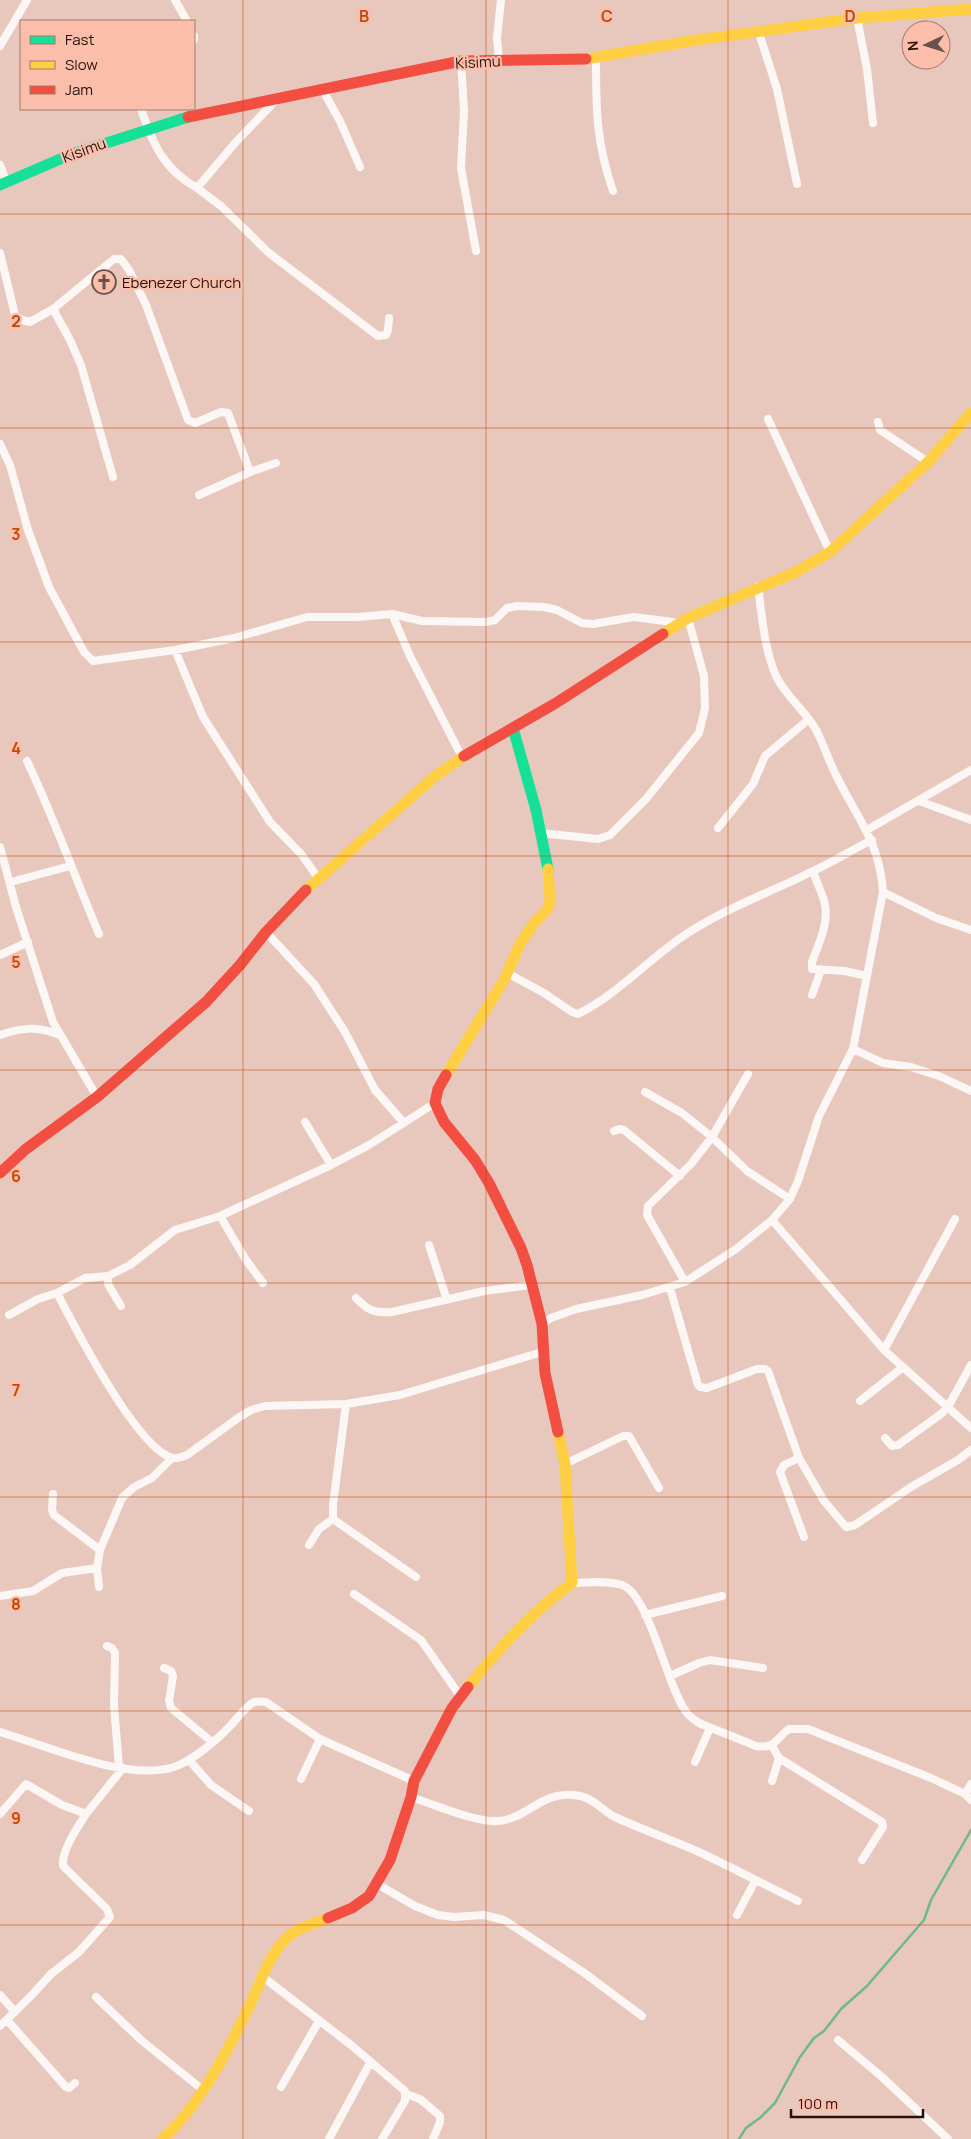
<svg xmlns="http://www.w3.org/2000/svg" width="971" height="2139" viewBox="0 0 971 2139" font-family="Manrope,sans-serif">
<style>
.lines{fill:none;stroke-linecap:round;stroke-linejoin:round}
.stream{stroke:#6eb88c;stroke-width:2.5}
.street{stroke:#fcf7f5;stroke-width:8}
.fast{stroke:#16e098;stroke-width:11}
.slow{stroke:#ffcf43;stroke-width:11}
.jam{stroke:#f24e42;stroke-width:11}
.grid{fill:none;stroke:#c14b0c;stroke-width:1;stroke-opacity:0.55}
.labels{text-anchor:middle;dominant-baseline:central;stroke-width:4.5;stroke-linejoin:round;paint-order:stroke}
.street-label{font-size:15px;fill:#26110b;stroke:#fabeab}
.poi-label{font-size:15px;fill:#26110b;stroke:#fabeab;text-anchor:start}
.grid-label{font-size:16px;text-anchor:middle;font-weight:bold;fill:#c14b0c;stroke:#fabeab;stroke-width:4.5;stroke-linejoin:round;paint-order:stroke}
</style>
<rect width="100%" height="100%" fill="#e8c7bd"/>
<g class="lines">
<path class="stream" d="M739,2139L746,2128L761,2117L775,2103L800,2057L814,2038L824,2031L841,2009L867,1986L924,1920L931,1900L971,1830"/>
<path class="street" d="M175,0L187,21
M857,18L867,69L873,123
M759,33L777,89L797,184
M194,36V39
M0,46L27,0
M596,57C596,109 596,142 613,191
M499,60L497,38L501,0
M461,61L464,111L461,168L476,251
M322,89L340,121L360,167
M277,99L235,143L197,188L221,206L269,253L378,336L386,335L388,330L389,318
M141,109C153,144 163,169 197,188
M0,165L6,181
M0,253L15,315L22,320L30,322L53,309L114,259H121L129,270L146,305L188,420L195,423L221,412L228,413L250,472
M53,309L70,340L81,365L113,477
M768,419L830,552
M878,422L880,430L928,462
M0,444L10,465L28,530L49,587L84,652L93,661L175,650L234,638L307,617H358L392,614L422,621L486,622L495,620L507,608L517,606L544,607L557,610L582,623L593,624L634,617L680,623
M199,495L250,472L276,463
M392,614L410,656L462,757
M175,650L203,717L270,822L302,855L318,878
M27,761C54,818 75,877 99,934
M919,801L971,820
M718,828L753,784L765,756L809,719
M867,830L971,770
M540,833L598,839L610,835L646,799L699,733L705,708L704,676L688,618
M0,847L16,907L53,1022L97,1097
M813,872C817,883 823,894 825,905C829,924 818,945 812,962V969L845,971L867,976
M11,882L70,866
M883,892L936,918L971,930
M266,932L314,984L345,1032L375,1090L404,1123
M0,955L28,942
M507,973L544,993L572,1012L578,1014C616,995 645,963 679,939C720,910 767,894 811,872C832,863 851,850 872,840
M812,995L821,970
M0,1035C25,1027 36,1026 60,1035
M853,1049L883,1063L911,1067L939,1076L971,1091
M645,1092L682,1113L712,1137L747,1171L790,1199
M305,1122L331,1165
M614,1131L619,1129L624,1130L680,1176
M220,1216L246,1260L263,1283
M772,1220L884,1350L971,1428
M429,1245L447,1300
M685,1282L647,1215L648,1206L691,1164L712,1137L748,1074
M670,1288L698,1385L700,1387L707,1388L757,1369H765L768,1371L799,1458L824,1501L846,1527L855,1525L911,1487L958,1460L971,1450
M57,1293L85,1278L108,1276
M356,1298C368,1311 375,1313 392,1312L484,1291L532,1285
M121,1306L108,1284V1276L130,1265L175,1230L220,1216L331,1165L369,1145L435,1103
M9,1315L38,1299L57,1293C75,1328 136,1447 172,1458C177,1459 182,1457 187,1455L238,1418L251,1410L265,1406L346,1404L400,1395L542,1352
M542,1324L551,1318L576,1309L642,1295L685,1282L736,1249L772,1220L790,1199L798,1181L819,1116L853,1049L883,892C880,841 856,817 835,773C828,759 823,742 815,728C804,710 785,695 776,676C764,648 762,616 758,586
M884,1350L955,1219
M860,1401L903,1367
M346,1404L333,1505V1519L416,1577
M885,1438L892,1446L898,1445L941,1414L948,1407L971,1365
M799,1458L784,1465L780,1472L804,1537
M565,1464L623,1436H629L659,1488
M53,1494L52,1510L54,1515L100,1550
M309,1545L319,1529L333,1519
M572,1583C587,1583 607,1580 622,1585C649,1594 667,1686 685,1710C688,1716 693,1719 699,1723L756,1746C776,1749 775,1739 789,1729H808L931,1778L965,1794L971,1800
M99,1587L97,1568L100,1550L122,1498L134,1487L152,1478L172,1458
M354,1594L421,1640L460,1696
M0,1596L33,1591L62,1573L97,1568
M645,1615L722,1596
M107,1646L112,1648L115,1653L114,1706L119,1767
M164,1668L171,1671L173,1676L169,1701L171,1708L212,1742
M670,1676L699,1663L710,1660L763,1668
M0,1732C48,1746 126,1782 174,1767C192,1761 217,1740 230,1726C237,1719 245,1707 254,1702C258,1701 262,1702 266,1702L320,1739L414,1781
M772,1746L779,1758L882,1822L883,1827L862,1860
M189,1760L211,1785L249,1811
M695,1762L710,1728
M301,1779L320,1739
M772,1781L779,1758
M965,1794L971,1784
M411,1797C433,1804 477,1823 498,1821C529,1819 542,1788 580,1796C593,1798 603,1811 615,1817C643,1830 672,1840 699,1852C733,1868 765,1885 798,1901
M0,1814L26,1784L62,1805L86,1814L123,1768
M377,1884L415,1906L438,1915L454,1917L484,1915L504,1920L583,1972L642,2016
M737,1915L755,1881
M263,1977L351,2045L405,2091V2101L382,2139
M0,1995L15,2012
M96,1997L141,2040L203,2090
M7,2020L66,2087L69,2088L75,2083
M0,2026L31,1996L51,1974L79,1952L110,1917L107,1909L63,1866C61,1851 78,1827 86,1814
M838,2040L882,2077L948,2139
M281,2087L319,2021
M406,2094L420,2099L440,2116V2122L433,2139
M329,2139L370,2063"/>
<path class="fast" d="M0,185L72,154L188,117
M513,728L536,810L548,869"/>
<path class="slow" d="M586,59L690,41L857,18L971,9
M663,634L688,618L796,572L830,552L928,462L971,413
M306,890L434,777L464,756
M446,1075L504,980L520,944L534,923L547,910L550,902L548,869
M468,1687C498,1649 533,1611 572,1583L565,1464L558,1432
M162,2139C199,2108 229,2048 250,2005C261,1981 269,1953 290,1935C299,1927 317,1923 328,1918"/>
<path class="jam" d="M188,117L461,61L586,59
M464,756L556,703L663,634
M446,1075L438,1089L435,1103L444,1122L475,1160L489,1183L521,1248L527,1265L542,1324L545,1373L558,1432
M0,1173L26,1149L97,1097L206,1002L240,965L266,932L306,890
M328,1918L352,1908L369,1896L390,1860L411,1797L414,1781L452,1708L468,1687"/>
</g>
<path class="grid" d="M243,0V2139M486,0V2139M728,0V2139M0,214H971M0,428H971M0,642H971M0,856H971M0,1070H971M0,1283H971M0,1497H971M0,1711H971M0,1925H971"/>
<defs>
<g id="church-ring" transform="scale(1.25)"><circle r="9.5" fill="#fabeab" stroke="#6a5149" stroke-width="1.5"/><path d="M-1.2-6h2.4v3.5h3.3v2.4h-3.3V6h-2.4V-.1h-3.3v-2.4h3.3Z" fill="#6a5149"/></g>
</defs>
<g fill-rule="evenodd">
<use href="#church-ring" x="104" y="282"/>
</g>
<g class="labels">
<g class="street-label">
<text transform="translate(478 62) rotate(-3)">Kisimu</text>
<text transform="translate(84 150) rotate(-20)">Kisimu</text>
</g>
<g class="poi-label">
<text x="122" y="282">Ebenezer Church</text>
</g>
</g>
<g class="grid-label">
<text x="364" y="22">B</text>
<text x="607" y="22">C</text>
<text x="850" y="22">D</text>
<text x="16" y="327">2</text>
<text x="16" y="540">3</text>
<text x="16" y="754">4</text>
<text x="16" y="968">5</text>
<text x="16" y="1182">6</text>
<text x="16" y="1396">7</text>
<text x="16" y="1610">8</text>
<text x="16" y="1824">9</text>
</g>
<rect x="20" y="20" width="175" height="90" fill="#fabeab" stroke="#a5796b"/>
<rect x="30" y="36" width="25" height="8" fill="#16e098" stroke="#a5796b"/>
<text x="65" y="45" font-size="15" fill="#26110b">Fast</text>
<rect x="30" y="61" width="25" height="8" fill="#ffcf43" stroke="#a5796b"/>
<text x="65" y="70" font-size="15" fill="#26110b">Slow</text>
<rect x="30" y="86" width="25" height="8" fill="#f24e42" stroke="#a5796b"/>
<text x="65" y="95" font-size="15" fill="#26110b">Jam</text>
<g transform="translate(926 45) rotate(266)"><circle r="24" fill="#fabeab" stroke="#a5796b"/>
<path d="M0-4L9 19L0 12L-9 19Z" fill="#6a5149"/>
<text y="-8" font-size="14" font-weight="bold" text-anchor="middle" fill="#26110b">N</text>
</g>
<path d="M791 2109v8h132v-8" fill="none" stroke="#26110b" stroke-width="2.5"/>
<text x="798" y="2109" font-size="15" fill="#26110b" stroke="#fabeab" stroke-width="4" paint-order="stroke">100 m</text>
</svg>
